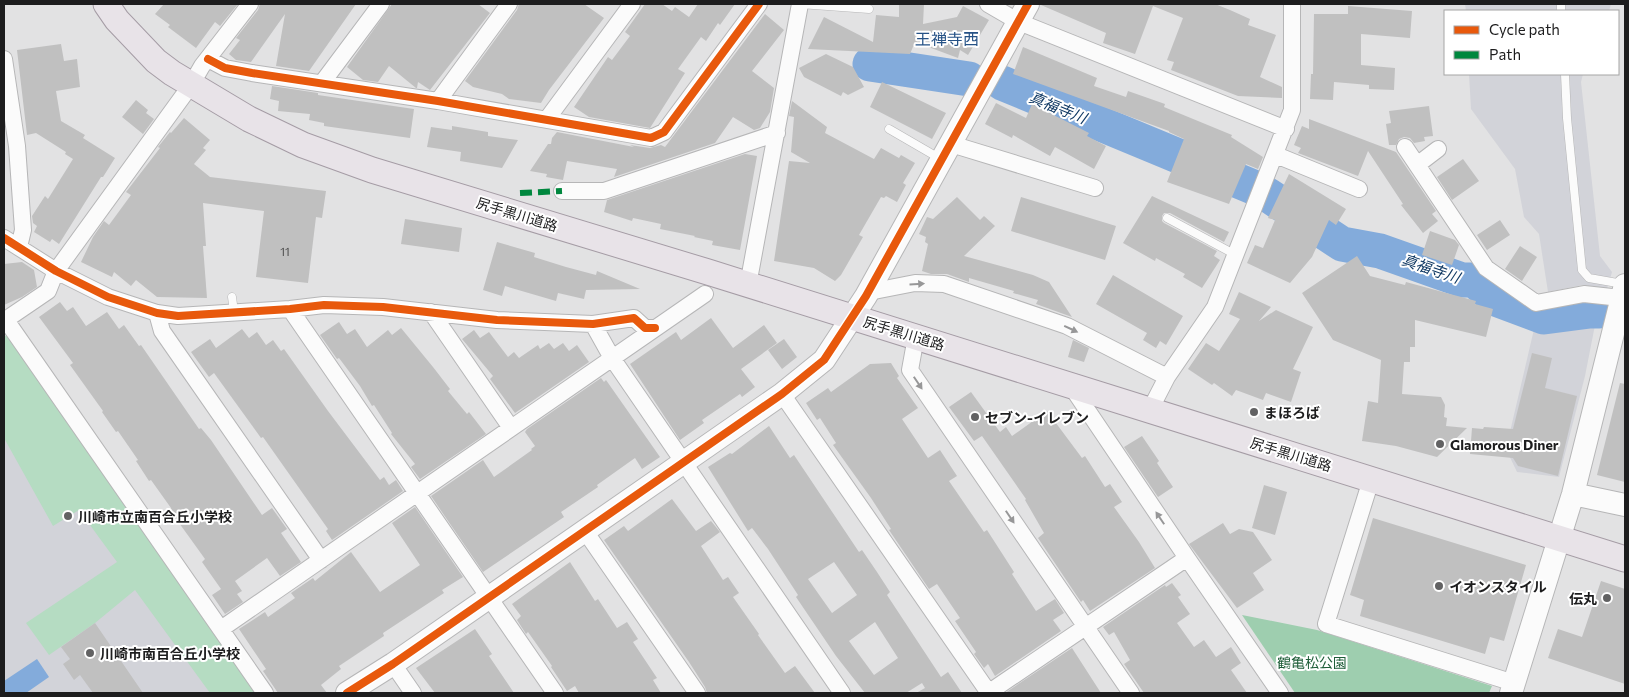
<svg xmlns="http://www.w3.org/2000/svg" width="1629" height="697" viewBox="0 0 1629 697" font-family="Commissioner,'Noto Sans JP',sans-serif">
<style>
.built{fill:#d2d3d9}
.green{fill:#b5dcc2}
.forest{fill:#9eceaf}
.water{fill:#83abdb}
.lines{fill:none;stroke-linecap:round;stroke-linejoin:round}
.river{stroke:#83abdb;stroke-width:35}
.building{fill:#c0c0c0;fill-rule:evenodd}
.lane-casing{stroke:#b6b6b7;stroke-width:9}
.street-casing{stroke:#b6b6b7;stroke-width:18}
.secondary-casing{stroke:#b6b6b7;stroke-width:24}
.primary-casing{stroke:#a59ca5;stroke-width:27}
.lane{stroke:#fbfbfb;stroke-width:8}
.street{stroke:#fbfbfb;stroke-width:16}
.secondary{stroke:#fbfbfb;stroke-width:22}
.primary{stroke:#e8e3e8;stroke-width:25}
.quiet{stroke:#00873e;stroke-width:6;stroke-dasharray:12 6;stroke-linecap:butt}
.cycleway-casing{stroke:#fff;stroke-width:11}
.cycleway{stroke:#e8590c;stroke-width:8}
.oneway{fill:#979798}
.poi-dot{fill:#626263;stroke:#fff;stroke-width:2}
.labels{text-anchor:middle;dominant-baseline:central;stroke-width:4;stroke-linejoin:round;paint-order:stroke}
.number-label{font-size:11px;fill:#464646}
.street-label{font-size:14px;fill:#1d1d1e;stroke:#fff}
.poi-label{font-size:14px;font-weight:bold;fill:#1d1d1e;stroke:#fff;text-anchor:start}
.park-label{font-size:14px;fill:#1e5d38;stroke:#fff}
.water-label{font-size:15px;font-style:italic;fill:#0f3863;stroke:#fff}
.quarter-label{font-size:16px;fill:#265286;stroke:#fff}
</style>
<rect width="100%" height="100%" fill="#e2e2e3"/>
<path class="built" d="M1465,4H1611L1609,11H1466Z
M1469,74H1583L1581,82L1600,256L1612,272L1607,289L1582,285L1548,292L1539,234L1524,217L1515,169L1471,109Z
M1585,317L1596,320L1585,376L1559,477L1517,472L1506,449L1535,325Z
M4,335L255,693H4Z"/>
<path class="green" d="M4,335L10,338L255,693H210L135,590L95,623L49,655L26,623L117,562L79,510L53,526L4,438Z"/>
<path class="forest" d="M1242,615L1317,630L1492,686L1489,693H1295Z"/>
<path class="water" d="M37,659L49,677L26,693H4V681Z"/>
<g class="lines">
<path class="river" d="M870,64L969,79
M1002,83L1253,187
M1268,195L1342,244L1380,251L1462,280H1474L1496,299L1544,317L1590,311H1599"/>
</g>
<path class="building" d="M164,4H238L220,26L215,22L196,48L168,27L170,25L155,14Z
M260,4H356L309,71L276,66L285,14L251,62L236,60L229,54L240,40L236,38L258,10Z
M392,4H478L490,13L430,90L418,82L417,88H416L389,66L378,82L363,80L347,67Z
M519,4H584L604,18L549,90L541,103L509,99L502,94L473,87L465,81L517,10Z
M645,4H662L672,11L675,7L689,17L698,4H735L720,25L718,23L706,41L701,37L678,69L685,73L650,128L589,117L574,107L608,57L612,60L630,36L625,32Z
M899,4H924L923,24L957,17L963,6L989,20L968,55L960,50L958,58L915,42L910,54L808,49L824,17L873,42L876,15L899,17Z
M1041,4H1215L1230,10L1250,19L1248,25L1276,35L1260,77L1282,87V98L1238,96L1171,70L1174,62L1167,60L1183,18L1153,6L1135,54L1103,43L1106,33L1041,5Z
M1348,6L1412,11L1410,38L1361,34V65L1395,68L1394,90L1369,89V85L1334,82L1333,100L1310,99L1311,74H1313L1314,14H1348Z
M765,14L784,30L752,71L774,88L770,112L760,128L754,130L733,117L715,143L614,177L617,169L567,161L563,180L546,177L547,174L530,171L548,144H551L552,138L557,132L634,147L630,145L650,148L661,145L665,147Z
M61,44L64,61L77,59L80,87L56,91L61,121L85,135L83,138L115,158L103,177H101L59,244L52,239L50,242L34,232L37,226L33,223L32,216L45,196L48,199L73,159L65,154L66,152L36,133L27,135L17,50Z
M1023,47L1097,78L1094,86L1126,97L1128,91L1165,104L1164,107L1232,135L1231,137L1263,157L1258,169L1246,164L1229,204L1167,182L1184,139L1169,132V131L1013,74Z
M826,54L853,67L864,87L848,95L843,92L841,96L804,77L799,68Z
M882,82L946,113L932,139L870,107Z
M272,86L318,93V95L414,109L410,138L324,126V123L309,120L310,114L278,111L279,101L270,99Z
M136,100L148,110L146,113L154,119L143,134L122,117Z
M792,101L827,127L825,133L874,159L881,148L899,158L901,155L915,163L903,183L906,185L897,202L886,196L884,198L881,197L859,235L863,237L841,275L835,281L814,268L774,261L789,161L810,163L791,152L794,117L789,116Z
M996,103L1026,118L1032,104L1089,133L1087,136L1106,146L1094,169L1055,147L1050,156L1013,135L1012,138L985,124Z
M1429,106L1433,136L1424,137L1425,141L1414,143L1410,138L1404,137L1399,139L1396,145H1389L1386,124L1391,123L1389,111Z
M184,118L210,140L203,148L206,150L194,164L210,177L326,191L322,218L316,217L308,283L256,277L264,211L203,203L206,246H203L207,298L157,297L136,280L131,286L114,272L112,277L81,262L93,237L104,221L109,225L131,195L126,192L160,148L158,147L170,132L171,133Z
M1309,119L1396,152L1436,211L1432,214L1438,221L1423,233L1401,205L1403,204L1368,151L1358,176L1298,153L1301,148L1294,145L1302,126L1309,129Z
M452,126L488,132V136L518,140L502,168L460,161L461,152L427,147L431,127L452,130Z
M745,154L757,156L740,250L712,245L713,241L694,237L695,236L660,229L661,224L633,218L632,221L604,212L607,200Z
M1463,159L1479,181L1452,200L1437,177Z
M1289,174L1346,209L1336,225L1329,220L1312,257L1290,283L1247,263L1255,245L1263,248L1275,220L1268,218Z
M1152,196L1229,232L1224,242L1170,213H1164L1162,216V221L1164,223L1217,251L1214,256L1220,260L1202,288L1183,277L1185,274L1156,258L1155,261L1123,243Z
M957,197L980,220L984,216L995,226L964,256L1033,275L1049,282L1072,317L1036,304L1038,300L1013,293L1014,291L969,278V282L947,274H931L922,271L928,244L925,242L926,237L919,234L927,217L933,219Z
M1021,197L1116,226L1105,260L1011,231Z
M405,219L462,228L459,252L401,244Z
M1500,220L1510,235L1487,250L1477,235Z
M1430,231L1455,240L1459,245L1452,265L1422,255Z
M497,242L535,253L534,257L566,267L596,275L597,271L640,289L586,290L584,299L558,293L556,301L505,286L502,296L483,290Z
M1520,246L1537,257L1522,281L1505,269Z
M1357,256L1370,276L1405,285L1406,282L1476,301L1475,304L1493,309L1486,337L1415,320V347H1410V362H1404L1402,394L1441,397L1445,405L1444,417L1447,418L1446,426L1467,428L1437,457L1396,446L1362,441L1368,401L1378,403L1381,360L1333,340L1302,293Z
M22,262L34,270L37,287L22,297L4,305V264Z
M1113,275L1183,316L1166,345L1160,341L1156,348L1143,340L1147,333L1096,304Z
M1239,292L1271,307L1259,321L1276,310L1313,327L1293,369L1301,372L1291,402L1266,393L1263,400L1236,390L1232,396L1214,383L1212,385L1188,369L1206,343L1219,351L1240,319L1229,314Z
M60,302L67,311L73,307L86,326L107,312L119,329L124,325L139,346L141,345L199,429L201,428L211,440L262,515L272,508L287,529L281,533L301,562L280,576L267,558L235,581L242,591L237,594L243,602L225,614L212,595L221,589L202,562L205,559L169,509L171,508L151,480L149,481L136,461L138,460L118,431L116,432L102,412L103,411L70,365L73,363L39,317Z
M711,318L733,348L764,325L777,343L741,369L755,387L742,397L740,394L702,420L704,423L680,440L630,364L676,332L681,340Z
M339,322L347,334L355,329L367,347L388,330L392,335L401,328L433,367L450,389L448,391L467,414L469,412L486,434L420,479L411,467L415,464L391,434L392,433L374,405L372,406L360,386L339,358L337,359L320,335Z
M242,329L249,338L257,332L266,345L273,340L281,351L284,349L328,411L380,480L384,477L389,485L396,480L403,491L332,540L326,531L328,529L263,437L261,438L214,373L209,377L191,352L210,339L216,348Z
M474,330L480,338L489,332L508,357L514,352L519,358L538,345L540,349L549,343L554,349L563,343L569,351L577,345L589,362L515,413L490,379L493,376L462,339Z
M784,339L797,357L782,369L768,350Z
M1073,340L1089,348L1084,362L1068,357Z
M1532,353L1552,358L1545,388L1577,396L1558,476L1518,466L1513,458L1470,454L1472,428L1483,429L1484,427L1513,429Z
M891,363L899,376L897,378L918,408L902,419L928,458L940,450L957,476L949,481L984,532L987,530L1014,572L1012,574L1036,611L1055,599L1064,613L1053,620L1061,631L995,676L988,664L984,668L974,654L976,652L955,621L960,618L937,584L929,589L889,530L891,529L871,498L833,445L836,443L820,418L817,420L806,403L828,388L831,392L870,364Z
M601,378L604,382L606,380L660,457L642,469L635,458L597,485L598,487L561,512L564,517L483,572L431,496L483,460L494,477L532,450L531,449L535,446L525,432L527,429Z
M1620,383L1625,384V482L1597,475Z
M971,392L1000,432L1006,427L1012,436L1047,411L1082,458L1085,456L1105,487L1110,484L1122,502L1114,507L1139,542L1155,568L1090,611L1083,600L1081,602L1038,538L1044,533L1025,500L1026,499L982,436L974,441L949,407Z
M769,426L790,458L794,455L859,552L862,550L877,572L890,592L887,595L941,677L948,672L962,693H916L925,688L922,683L906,693H865L836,656L796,597L798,595L768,549L752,528L748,531L708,467L730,453L732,454ZM834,562L857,595L832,613L808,579ZM875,622L898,658L874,675L849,641Z
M1142,436L1159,461L1157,463L1173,487L1158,497L1124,447Z
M1264,485L1287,492L1275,535L1252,528Z
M672,499L696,531L711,521L720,532L701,546L723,580L728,577L739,593L733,597L759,634L758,635L785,673L795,666L815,693H707L705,687L689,662L604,540L624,526L628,531Z
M415,507L463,577L442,590L444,593L383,633L384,636L339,666L341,669L321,685L327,693H278L263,671L266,669L239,629L265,612L268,617L295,598L291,593L313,578L315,581L351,552L380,592L420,565L392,523Z
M1373,518L1526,565L1504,641L1490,637L1485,654L1360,616L1364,600L1350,595Z
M1223,523L1230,534L1239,529L1253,532L1272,560L1253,573L1264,590L1237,608L1189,544Z
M570,562L595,601L598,599L617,628L627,622L638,639L633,642L657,678L653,680L661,693H579L575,686L567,691L551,667L552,666L528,632L526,634L517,620L521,616L512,604Z
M1601,581L1625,589V684L1548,658L1558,629L1582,637Z
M1172,583L1181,595L1178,597L1190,614L1177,623L1194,647L1204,640L1216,657L1231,647L1241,663L1231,670L1247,693H1144L1124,664L1130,660L1114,632L1109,635L1103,627L1165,585L1166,587Z
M95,623L143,693H93L80,675L74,680L63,664L70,659L61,647Z
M475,629L492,654L489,656L514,693H435L416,668Z
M1072,648L1101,693H1005Z"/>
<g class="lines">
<g class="lane-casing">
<path id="lane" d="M800,4L869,9
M1561,4V11
M1565,74L1567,118L1582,270L1589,278L1623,284
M889,129L939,158
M1167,218L1236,255
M232,297L234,312"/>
</g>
<g class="street-casing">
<path id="street" d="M988,4L1019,22L1286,129
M4,59L17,146L23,230L19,247
M208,59L225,68L252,73L438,101L651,138L664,132L759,4
M322,83L381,4
M438,101L509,4
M547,119L632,4
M951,144L1095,188
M1405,147L1486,268L1536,303L1584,294L1621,298
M1276,155L1359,189
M1417,165L1438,149
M562,191H604L777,133
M4,238L56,271L108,297L157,313L178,316L290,309L324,305L383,307L497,320L593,324L634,318L645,328H655
M748,285L800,4
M869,292L915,283L944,284L1067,326L1167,377
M290,309L555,693
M431,312L511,428
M157,313L162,331L321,560
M6,320L265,693
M4,321L48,291L56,271L191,85L202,66L250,4
M593,324L612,358L842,693
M916,337L910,370L1131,693
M1071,386L1187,558L1280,693
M782,394L989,693
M1150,410L1167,377L1215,307L1292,110V4
M1371,480L1326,624L1514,683
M585,531L697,693
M221,629L705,294
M393,664L413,693
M988,693L1187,558"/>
</g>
<g class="secondary-casing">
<path id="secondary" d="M1573,494L1625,505
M347,693L393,664L782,394L824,360L866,296L1028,4
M1511,693L1573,494L1625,285"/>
</g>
<g class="primary-casing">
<path id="primary" d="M106,4L117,20L156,61L172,73L249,119L303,145L372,170L708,272L1625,559"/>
</g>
<use href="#lane" class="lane"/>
<use href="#street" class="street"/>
<use href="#secondary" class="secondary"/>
<use href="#primary" class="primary"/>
<path class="quiet" d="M520,193L562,191"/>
<g class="cycleway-casing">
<path id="cycleway" d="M208,59L225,68L252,73L438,101L651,138L664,132L759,4
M4,238L56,271L108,297L157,313L178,316L290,309L324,305L383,307L497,320L593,324L634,318L645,328H655
M347,693L393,664L782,394L824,360L866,296L1028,4"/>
</g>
<use href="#cycleway" class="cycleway"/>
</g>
<defs><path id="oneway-solid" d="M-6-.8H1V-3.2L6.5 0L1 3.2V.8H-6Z" transform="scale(1.25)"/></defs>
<g class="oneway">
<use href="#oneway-solid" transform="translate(917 284) rotate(-3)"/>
<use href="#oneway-solid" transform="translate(1071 329) rotate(25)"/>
<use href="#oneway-solid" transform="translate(918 383) rotate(56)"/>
<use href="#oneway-solid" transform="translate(1010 517) rotate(56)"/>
<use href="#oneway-solid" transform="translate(1160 518) rotate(-124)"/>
</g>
<g class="poi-dot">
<circle cx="1254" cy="412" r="5"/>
<circle cx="975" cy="417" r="5"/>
<circle cx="1440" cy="444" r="5"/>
<circle cx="68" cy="516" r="5"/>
<circle cx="1439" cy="586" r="5"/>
<circle cx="1607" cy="598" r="5"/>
<circle cx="90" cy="653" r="5"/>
</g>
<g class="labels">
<g class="number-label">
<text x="285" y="251">11</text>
</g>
<g class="street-label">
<text transform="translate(517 214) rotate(17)">尻手黒川道路</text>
<text transform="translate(904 333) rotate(17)">尻手黒川道路</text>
<text transform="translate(1291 454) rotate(17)">尻手黒川道路</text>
</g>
<g class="poi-label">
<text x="1264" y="412">まほろば</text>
<text x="985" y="417">セブン-イレブン</text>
<text x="1450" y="444">Glamorous Diner</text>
<text x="78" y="516">川崎市立南百合丘小学校</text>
<text x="1449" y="586">イオンスタイル</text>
<text x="1597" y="598" text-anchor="end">伝丸</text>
<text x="100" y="653">川崎市南百合丘小学校</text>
</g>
<g class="park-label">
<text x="1312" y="662">鶴亀松公園</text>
</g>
<g class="water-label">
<text transform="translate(1058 107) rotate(22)">真福寺川</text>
<text transform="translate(1431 268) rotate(19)">真福寺川</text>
</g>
<g class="quarter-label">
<text x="947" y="38">王禅寺西</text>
</g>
</g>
<rect width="1629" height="697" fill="none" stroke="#1d1d1e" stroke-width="10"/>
<rect x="1444" y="10" width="175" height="65" fill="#ffffff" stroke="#a5a5a5"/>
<rect x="1454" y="26" width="25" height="8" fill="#e8590c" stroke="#a5a5a5"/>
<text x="1489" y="35" font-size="15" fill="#1d1d1e">Cycle path</text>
<rect x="1454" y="51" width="25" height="8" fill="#00873e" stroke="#a5a5a5"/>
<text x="1489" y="60" font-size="15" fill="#1d1d1e">Path</text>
</svg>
